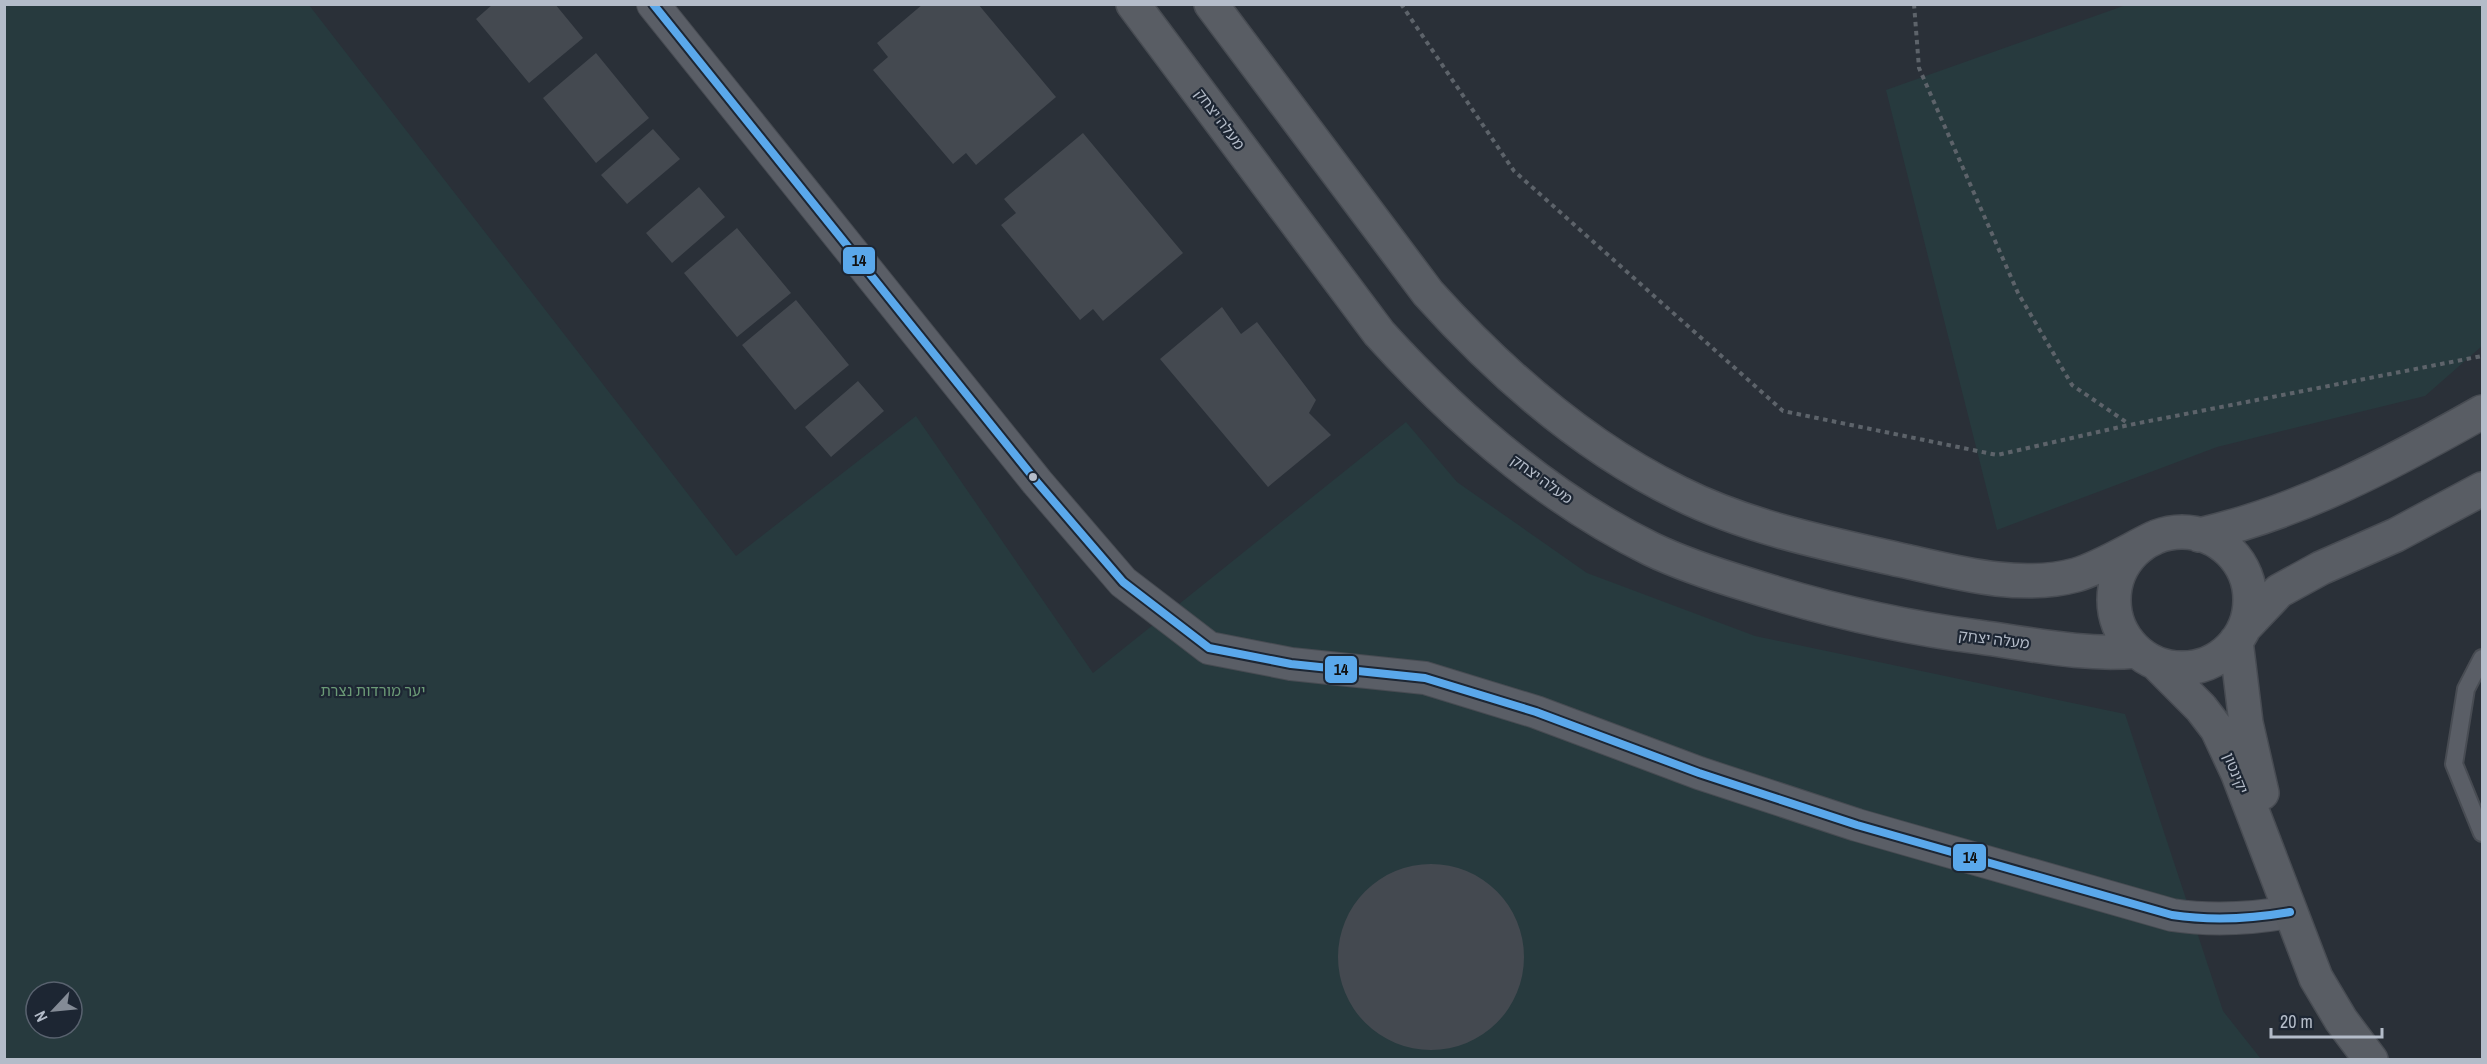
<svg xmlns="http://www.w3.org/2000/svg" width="2487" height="1064" viewBox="0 0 2487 1064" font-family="'Archivo Narrow','Noto Sans Hebrew',sans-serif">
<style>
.green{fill:#273a3e;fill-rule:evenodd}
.building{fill:#444950}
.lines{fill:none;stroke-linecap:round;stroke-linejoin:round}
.lane-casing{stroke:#484c53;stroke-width:20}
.street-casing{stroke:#484c53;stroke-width:34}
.secondary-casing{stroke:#484c53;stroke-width:36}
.path{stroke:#5d636a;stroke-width:4;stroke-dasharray:4.5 4.5;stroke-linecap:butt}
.lane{stroke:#5a5e66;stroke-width:16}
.street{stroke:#5a5e66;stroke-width:32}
.secondary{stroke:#595d64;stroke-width:33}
.bus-1-casing{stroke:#1d2633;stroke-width:12}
.bus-1{stroke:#5aa8eb;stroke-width:8}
.bus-dot{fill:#b4bcc9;stroke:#1d2633;stroke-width:2}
.labels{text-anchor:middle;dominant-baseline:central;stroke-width:4.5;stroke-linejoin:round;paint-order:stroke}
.street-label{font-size:15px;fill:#b4bcc9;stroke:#1d2633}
.park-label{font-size:15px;fill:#6b9a76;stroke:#1d2633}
.line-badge{stroke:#1d2633;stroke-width:2}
.pale-badge-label{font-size:16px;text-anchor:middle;font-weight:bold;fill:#111}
</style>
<rect width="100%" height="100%" fill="#2a3038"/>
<path class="green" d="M5,4L309,5L736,556L916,416L1093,673L1406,422L1457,482L1587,573L1755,636L2125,714L2223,1011L2261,1059L5,1060ZM36,992H72V1028H36Z
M2129,4L2482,5V346L2425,396L2217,447L1997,530L1886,90Z"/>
<path class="building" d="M493,4H555L583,38L529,83L476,19Z
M923,4H978L1056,97L976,165L966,153L953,164L873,70L888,57L877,43Z
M596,53L649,118L596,163L543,98Z
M653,129L680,159L627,204L601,175Z
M1083,133L1183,253L1103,321L1093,309L1080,320L1001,225L1016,213L1004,199Z
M699,187L725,217L672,263L646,233Z
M737,228L791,293L737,337L684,273Z
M796,300L849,365L795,410L742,345Z
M1222,307L1241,334L1257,322L1316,400L1309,413L1331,435L1268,487L1160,359Z
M858,381L884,411L831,457L805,427Z
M1338 957a93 93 0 1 1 186 0a93 93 0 1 1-186 0Z"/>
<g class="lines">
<g class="lane-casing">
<path id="lane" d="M2482,658L2466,689L2454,764L2482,833"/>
</g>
<g class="street-casing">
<path id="street" d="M653,4L1037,482L1123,582L1209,648L1291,664L1425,678L1536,712L1699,773L1857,825L2172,915C2212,921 2250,919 2290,912"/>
</g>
<g class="secondary-casing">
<path id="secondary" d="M1133,4L1379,333C1456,418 1547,498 1651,549C1682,564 1716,575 1749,585C1824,609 1901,627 1979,637C2031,644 2084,656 2136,651
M1211,4L1428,293C1499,372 1582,446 1679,493C1749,528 1829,544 1905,561C1958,573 2021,590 2076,575C2100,568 2131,549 2154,538
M2114 600a68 68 0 1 1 136 0a68 68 0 1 1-136 0Z
M2199,535C2301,512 2392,463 2482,412
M2244,628L2279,591L2321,568L2396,535L2482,489
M2236,641L2246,723L2262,793
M2157,664L2201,708L2217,729L2238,774L2316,978L2341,1020L2371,1060"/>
</g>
<path class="path" d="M1401,4L1514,171L1783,411L1997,455L2129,425L2482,356
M1914,4L1919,68L2018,293L2072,385L2129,424"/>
<use href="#lane" class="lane"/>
<use href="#street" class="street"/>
<use href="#secondary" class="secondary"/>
<g class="bus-1-casing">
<path id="bus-1" d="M653,4L1037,482L1123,582L1209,648L1291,664L1425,678L1536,712L1699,773L1857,825L2172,915C2212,921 2250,919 2290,912"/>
</g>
<use href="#bus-1" class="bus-1"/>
</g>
<circle class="bus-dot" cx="1033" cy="477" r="5"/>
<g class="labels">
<g class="street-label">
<text transform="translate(1220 119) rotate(53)">מעלה יצחק</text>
<text transform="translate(1542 479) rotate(36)">מעלה יצחק</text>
<text transform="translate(1994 639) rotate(7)">מעלה יצחק</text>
<text transform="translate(2236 773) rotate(68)">יקינטון</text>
</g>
<g class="park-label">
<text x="373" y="690">יער מורדות נצרת</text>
</g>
</g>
<g class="line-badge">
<rect x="842" y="246" width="34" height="29" rx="6" fill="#5aa8eb"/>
<rect x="1324" y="655" width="34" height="29" rx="6" fill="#5aa8eb"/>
<rect x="1952" y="843" width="35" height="29" rx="6" fill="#5aa8eb"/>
</g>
<g class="pale-badge-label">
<text x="859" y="266">14</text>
<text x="1341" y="675">14</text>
<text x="1970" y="863">14</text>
</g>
<rect width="2487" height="1064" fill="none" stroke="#b4bcc9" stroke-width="12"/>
<g transform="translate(54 1010) rotate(244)"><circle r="28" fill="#1d2633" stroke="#59626f" stroke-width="1.5"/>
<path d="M0-4.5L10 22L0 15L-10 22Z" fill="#848b96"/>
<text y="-9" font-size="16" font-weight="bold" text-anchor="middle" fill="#b4bcc9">N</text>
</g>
<path d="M2271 1028v9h111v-9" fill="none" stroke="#b4bcc9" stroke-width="3"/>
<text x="2280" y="1028" font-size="18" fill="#b4bcc9" stroke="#1d2633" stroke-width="4.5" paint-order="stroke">20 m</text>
</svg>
